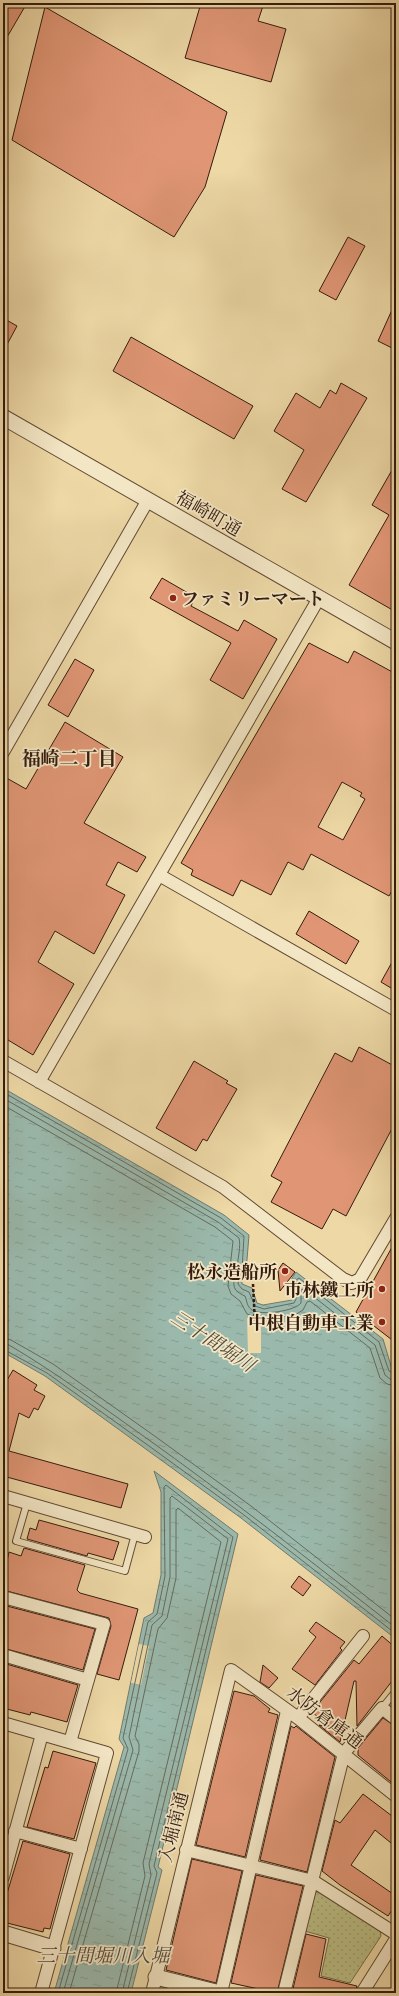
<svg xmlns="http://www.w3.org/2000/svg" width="399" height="1996" viewBox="0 0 399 1996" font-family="'EB Garamond','Noto Serif JP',serif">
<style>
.green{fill:url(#green-dots);stroke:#786c49}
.water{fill:url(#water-ripples);stroke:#717a6d}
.pier{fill:#edd8a6}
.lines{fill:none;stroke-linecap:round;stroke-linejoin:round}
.shore{stroke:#676a5d;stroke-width:1}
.building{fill:#e09675;stroke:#341b0e;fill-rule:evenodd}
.service-casing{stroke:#624a34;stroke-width:8}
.minor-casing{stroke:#624a34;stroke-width:14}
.tertiary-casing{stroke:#624a34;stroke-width:17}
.path{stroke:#341b0e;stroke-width:2.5;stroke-dasharray:3 2;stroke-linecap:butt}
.service{stroke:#f3e6c5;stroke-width:6}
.minor{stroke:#f3e6c5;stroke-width:12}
.tertiary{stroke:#f3e6c5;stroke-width:15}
.poi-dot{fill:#8f2418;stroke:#f3e6c5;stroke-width:1.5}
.labels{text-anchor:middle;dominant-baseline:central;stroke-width:3.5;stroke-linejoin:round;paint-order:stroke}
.street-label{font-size:18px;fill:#341b0e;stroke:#f3e6c5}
.poi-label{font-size:18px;font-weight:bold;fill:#341b0e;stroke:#f3e6c5;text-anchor:end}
.neighbourhood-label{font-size:19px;font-weight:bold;fill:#341b0e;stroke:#f3e6c5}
.water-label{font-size:19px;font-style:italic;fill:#534a3d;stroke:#f3e6c5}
</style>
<defs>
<pattern id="green-dots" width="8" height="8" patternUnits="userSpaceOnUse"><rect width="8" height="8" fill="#bcbe84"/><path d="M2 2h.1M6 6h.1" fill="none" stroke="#a2a371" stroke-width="1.8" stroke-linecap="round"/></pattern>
<pattern id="water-ripples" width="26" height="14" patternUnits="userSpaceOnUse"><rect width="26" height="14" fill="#9ab9ac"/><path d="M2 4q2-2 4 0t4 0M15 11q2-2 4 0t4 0" fill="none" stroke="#859e93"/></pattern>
</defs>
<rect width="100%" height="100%" fill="#edd8a6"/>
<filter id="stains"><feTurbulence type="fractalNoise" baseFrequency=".005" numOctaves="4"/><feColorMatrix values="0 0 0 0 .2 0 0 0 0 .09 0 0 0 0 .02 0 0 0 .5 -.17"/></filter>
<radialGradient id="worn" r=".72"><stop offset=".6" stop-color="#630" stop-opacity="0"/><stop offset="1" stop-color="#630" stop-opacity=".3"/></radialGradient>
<path class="green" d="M321,1890L380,1930L381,1936L350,1983L321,1976L329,1938L305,1931L315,1893Z"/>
<path class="water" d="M3,1088L224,1215L249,1235L246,1272L242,1278V1284L252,1288L257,1303L263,1305L292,1300V1278L296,1272L383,1339L391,1366L396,1372V1639L241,1518L45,1376L3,1352Z
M154,1471L238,1534L158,1867L162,1870L131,1993H54L124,1747L119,1739L144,1618L153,1613L161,1575V1492Z"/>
<path class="pier" d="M247,1318H261V1353H248Z
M139,1644L149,1646L141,1685L131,1683Z"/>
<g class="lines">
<path class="shore" d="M3,1092L221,1218L244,1236L242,1270L239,1277L238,1284L242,1289L249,1292L255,1306L264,1309L294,1303L296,1299V1280L299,1278L379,1342L389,1371L396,1375
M3,1098L218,1222L239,1238C241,1246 238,1258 237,1267C235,1281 228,1289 245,1296C247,1301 247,1307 252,1310C261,1316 295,1311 301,1303V1290L304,1289L375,1345L385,1375L390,1379L396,1380
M3,1105L215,1227L233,1241L228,1286L231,1294L240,1301L247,1314L263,1320L295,1315L303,1310L307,1302L310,1301L370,1348L380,1378L387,1384L396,1386
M3,1338L11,1340L53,1364L156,1437L251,1506L396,1620
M3,1344L9,1345C55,1372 98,1404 142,1435C229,1497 312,1562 396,1628
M3,1349L47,1373L149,1446L244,1515L396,1634
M58,1993L128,1749L123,1738L148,1622L157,1614L165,1576L164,1487L166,1485L233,1537L154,1866L157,1873L127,1993
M63,1993L133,1750L129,1737L152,1625L162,1616L170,1577V1498L172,1496L228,1539L149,1864L151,1875L122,1993
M69,1993L139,1751V1744L135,1736L158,1629L167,1618L176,1578V1510L178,1508L221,1542L143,1863L145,1876L116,1993"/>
</g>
<path class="building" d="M3,3H27L3,44Z
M201,3H264L258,21L286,29L271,82L185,58Z
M45,7L227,112L205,187L174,237L12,140Z
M348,237L365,246L336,300L319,291Z
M396,301V350L378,341Z
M3,318L17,326L3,352Z
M131,337L253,406L234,439L113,371Z
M341,383L367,398L306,502L282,489L304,450L274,431L296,393L320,408L330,390L336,394Z
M396,463V612L349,585L389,515L372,505Z
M162,578L195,597L191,606L238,631L244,620L277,639L243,699L210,680L231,643L150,598Z
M309,643L348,663L354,651L396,674V678L391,688L396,690V884L389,896L311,854L303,870L288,862L271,895L241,880L233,896L191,875L193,870L181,863ZM342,782L362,793L360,796L365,799L343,840L318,827Z
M75,659L94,670L68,717L48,705Z
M65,722L123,757L84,823L146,857L137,872L118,862L106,885L125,895L94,954L55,931L38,962L74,984L33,1055L3,1037V776L26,789Z
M309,911L359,941L346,964L296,934Z
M396,955V991L381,982Z
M359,1047L396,1067V1121L346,1216L333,1209L322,1229L271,1202L282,1182L271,1176L335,1053L352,1062Z
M194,1061L228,1081L226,1083L237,1089L207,1141L203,1139L196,1151L156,1128Z
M396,1240V1343L356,1312Z
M283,1263L295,1272L280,1291L278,1270Z
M13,1370L37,1385L34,1390L45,1396L38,1410L34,1408L29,1418L19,1413L9,1451L128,1484L121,1508L3,1476V1387Z
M39,1520L119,1542L113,1560L88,1553L87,1556L27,1539L30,1528L36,1530Z
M24,1548L85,1565L77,1590L80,1593L138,1609L119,1680L97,1674L111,1626L109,1618L3,1590V1570H5L9,1552L21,1556Z
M299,1576L311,1585L303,1596L291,1587Z
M3,1605L95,1629L83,1670L3,1648Z
M316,1622L345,1642L340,1648L342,1650L315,1685L292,1669L316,1637L309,1631Z
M382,1636L396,1648V1676L357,1726L356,1681H354L340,1742L319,1725L331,1728L312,1712L354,1660L359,1664Z
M3,1663L78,1685L67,1722L31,1712L30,1715L3,1708Z
M263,1665L278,1678L269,1688L260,1682Z
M234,1691L254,1696L270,1709L268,1712L278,1715L245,1857L196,1845Z
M383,1718L396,1727V1786L358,1755V1748Z
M291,1726L294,1728L296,1726L335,1757L307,1872L260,1860Z
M53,1751L96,1763L74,1839L27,1827L45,1767L48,1768Z
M363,1794L396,1819V1847L375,1830L351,1865L396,1896V1904L388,1916L340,1885L322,1871L335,1820L340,1823Z
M23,1841L70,1854L50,1929L44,1928L43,1932L3,1922L5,1900Z
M192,1859L242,1871L216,1983L166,1970Z
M256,1875L303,1886L277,1993L231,1983Z
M306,1934L326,1939L319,1977L357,1986L355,1993H292Z
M162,1988L183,1993H161Z"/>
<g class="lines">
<g class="service-casing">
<path id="service" d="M27,1503L16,1541L125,1571L135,1534
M382,1708L396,1691"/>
</g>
<g class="minor-casing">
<path id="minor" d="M3,752L148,500
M159,875L396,1010
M3,1061L223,1187L343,1279L352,1283L360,1279L396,1218
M39,1082L319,598
M3,1496L145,1537
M3,1597L104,1624L70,1742
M3,1655L88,1680
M298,1718L363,1636
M3,1723L107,1753L41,1993
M15,1831L81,1849
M186,1850L313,1881L396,1934
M3,1877L42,1734
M152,1993L231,1670L298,1718L396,1796
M221,1993L287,1711
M284,1993L344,1753L382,1708L396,1719
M362,1993L396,1939"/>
</g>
<g class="tertiary-casing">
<path id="tertiary" d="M3,417L396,642
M3,1933L53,1948
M156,1977L220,1993"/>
</g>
<path class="path" d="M253,1284L255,1323"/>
<use href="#service" class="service"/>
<use href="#minor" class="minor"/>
<use href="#tertiary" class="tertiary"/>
</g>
<g class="poi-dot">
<circle cx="173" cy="598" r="4"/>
<circle cx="285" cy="1271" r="4"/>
<circle cx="382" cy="1289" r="4"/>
<circle cx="382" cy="1322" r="4"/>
</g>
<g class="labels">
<g class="street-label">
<text transform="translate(209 513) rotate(30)">福崎町通</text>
<text transform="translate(325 1717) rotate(37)">水防倉庫通</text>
<text transform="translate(173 1827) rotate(-76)">入堀南通</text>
</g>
<g class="poi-label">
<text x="181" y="598" text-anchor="start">ファミリーマート</text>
<text x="277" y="1271">松永造船所</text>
<text x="374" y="1289">市林鐵工所</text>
<text x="374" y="1322">中根自動車工業</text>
</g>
<g class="neighbourhood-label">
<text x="69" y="758">福崎二丁目</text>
</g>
<g class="water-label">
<text transform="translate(213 1341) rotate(33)">三十間堀川</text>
<text x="103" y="1955">三十間堀川入堀</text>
</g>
</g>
<rect width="399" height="1996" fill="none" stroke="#edd8a6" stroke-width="16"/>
<rect x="4" y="4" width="391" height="1988" fill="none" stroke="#341b0e" stroke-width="2"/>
<rect x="8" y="8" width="383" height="1980" fill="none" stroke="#341b0e"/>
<rect width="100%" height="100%" filter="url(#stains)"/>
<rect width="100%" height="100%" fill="url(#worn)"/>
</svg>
